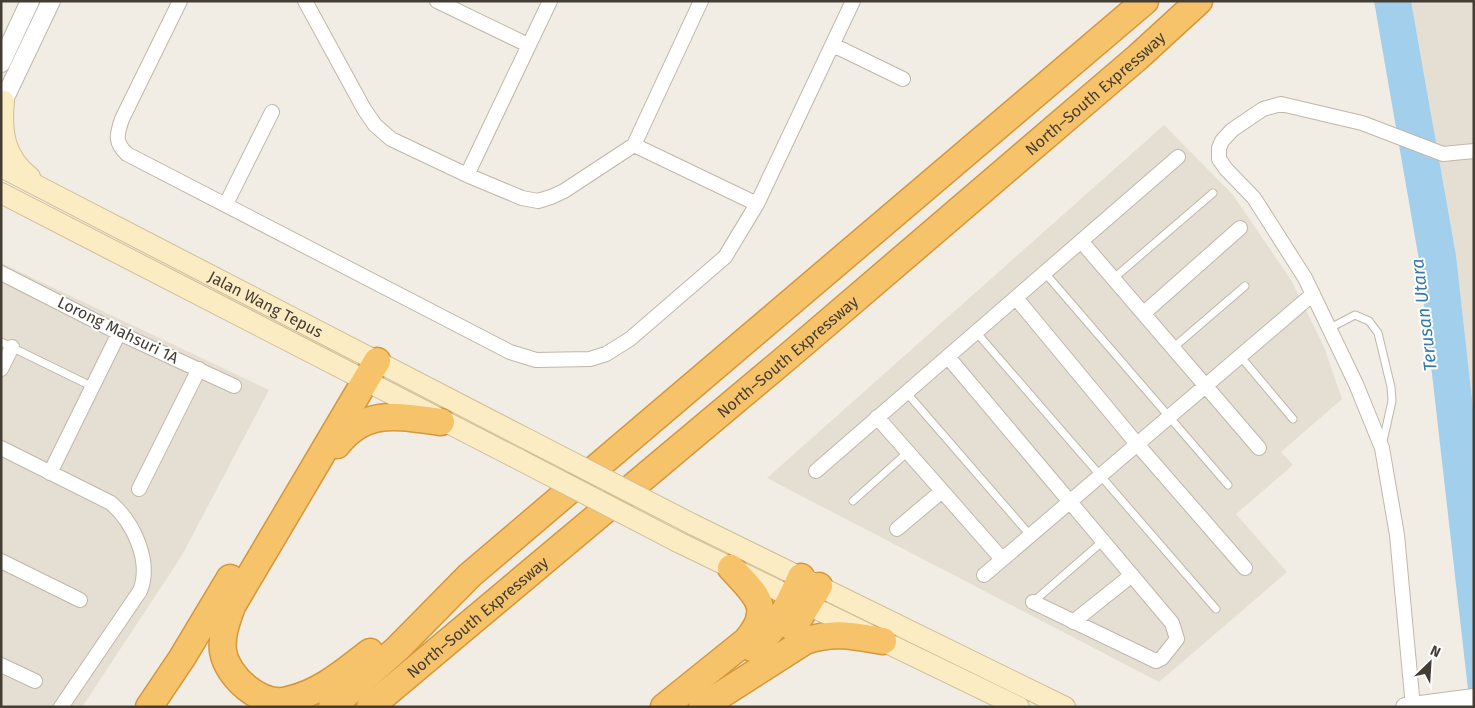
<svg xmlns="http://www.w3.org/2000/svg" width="1475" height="708" viewBox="0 0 1475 708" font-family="'Fira Sans',sans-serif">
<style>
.residential{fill:#e5ded2}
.water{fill:#a2d0ec}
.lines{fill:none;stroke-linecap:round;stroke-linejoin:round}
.service-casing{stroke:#bfb7aa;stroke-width:9}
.minor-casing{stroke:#bfb7aa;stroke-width:16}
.tertiary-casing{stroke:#bfb7aa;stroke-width:20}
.secondary-casing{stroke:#cfbe96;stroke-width:22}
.motorway-casing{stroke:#d5973a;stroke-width:29}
.service{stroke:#fff;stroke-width:7}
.minor{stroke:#fff;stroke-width:14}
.tertiary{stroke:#fff;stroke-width:18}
.secondary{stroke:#fcecc4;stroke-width:20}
.motorway{stroke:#f7c36a;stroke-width:26}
.secondary-bridge-casing{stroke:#cfbe96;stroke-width:22;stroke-linecap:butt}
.secondary-bridge{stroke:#fcecc4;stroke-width:20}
.labels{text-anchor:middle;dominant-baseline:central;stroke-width:4;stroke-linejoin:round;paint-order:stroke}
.street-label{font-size:16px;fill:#433d34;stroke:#fff}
.water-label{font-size:18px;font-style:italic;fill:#337ba9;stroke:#fff}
</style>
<rect width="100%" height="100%" fill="#f1ede4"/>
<path class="residential" d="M1411,1H1474V417L1456,255Z
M1164,125L1233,195L1291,280L1324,347L1342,399L1281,452L1293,465L1236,514L1287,572L1159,682L767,478Z
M1,263L269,390L181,557L82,707H1Z"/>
<path class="water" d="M1374,1H1411L1456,255L1474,417V707H1470L1419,260Z"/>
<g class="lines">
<g class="service-casing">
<path id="service" d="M1045,273L1228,485
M1114,278L1213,193
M1330,328L1355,315L1369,321L1378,333L1391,387L1392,401L1382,446
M976,332L1216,609
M1,342L93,387
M1174,347L1245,286
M1240,356L1293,419
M906,392L1030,535
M853,501L908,452
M1033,602L1103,541"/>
</g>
<g class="minor-casing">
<path id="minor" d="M180,1L122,119C117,134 114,142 127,154L510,352L536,360L590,359L606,354L630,339L725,257L757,204L853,1
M305,1L364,109L375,125L391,139L467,175L522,198L538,201L551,197L564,191L634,145L701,1
M437,1L528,45
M833,45L903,79
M634,145L757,204
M467,175L550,1
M226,204L272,112
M1081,241L1259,448
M1,273L119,333L234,386
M1016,298L1137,444L1245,568
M1144,313L1240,228
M948,357L1172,623L1177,639L1162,658L1156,661L1033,602
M1,369L12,347
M877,417L1002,559
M1,448L111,503C133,522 152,561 140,591L61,707
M816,471L1178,157
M50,473L119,333
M139,489L199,369
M897,529L942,491
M1,561L80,600
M984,575L1313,294
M1073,622L1132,575
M1,665L35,681
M1413,707L1397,535L1382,448L1356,384L1305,278L1254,198L1226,169L1219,159V148L1222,141L1232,130L1263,109L1281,104L1362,123L1443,154L1474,151"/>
</g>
<g class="tertiary-casing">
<path id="tertiary" d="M1,63L30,1
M1,106L51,1
M1405,707L1474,698"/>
</g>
<g class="secondary-casing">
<g id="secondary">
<path d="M4,101C1,131 4,157 30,177"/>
<path id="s1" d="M1,167L529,440"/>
<path d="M1,193L518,459"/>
<path d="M692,524L1065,707"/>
<path d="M678,542L1019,707"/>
</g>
</g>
<g class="motorway-casing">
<g id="motorway">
<path d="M337,445C366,407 400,417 441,422"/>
<path d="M793,628L819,586"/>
<path d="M752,648C777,631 789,604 801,577"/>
<path d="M370,652C344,672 320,693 288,700C261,707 227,677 223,651C221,636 227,620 232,606L377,361"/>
<path d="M149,707L182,658L230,578"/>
<path d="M332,707L398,648L470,575L1145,1"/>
<path id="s2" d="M370,707L791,354L1138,57L1199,1"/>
<path d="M664,707L746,641C775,608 755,594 731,568"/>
<path d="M702,707L805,641C834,631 854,636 883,641"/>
</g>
</g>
<use href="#service" class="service"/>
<use href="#minor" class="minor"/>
<use href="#tertiary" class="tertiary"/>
<use href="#secondary" class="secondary"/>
<use href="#motorway" class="motorway"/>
<g class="secondary-bridge-casing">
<path id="secondary-bridge" d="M529,440L692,524
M518,459L678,542"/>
</g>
<use href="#secondary-bridge" class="secondary-bridge"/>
</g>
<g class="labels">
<g class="street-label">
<text stroke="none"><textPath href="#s2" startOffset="950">North–South Expressway</textPath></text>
<text stroke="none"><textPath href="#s1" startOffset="298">Jalan Wang Tepus</textPath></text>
<text transform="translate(118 330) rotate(26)">Lorong Mahsuri 1A</text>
<text stroke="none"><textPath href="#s2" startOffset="545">North–South Expressway</textPath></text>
<text stroke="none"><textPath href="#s2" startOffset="140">North–South Expressway</textPath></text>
</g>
<g class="water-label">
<text transform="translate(1424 315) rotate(-97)">Terusan Utara</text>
</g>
</g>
<rect width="1475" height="708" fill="none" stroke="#433d34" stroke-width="5"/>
<g transform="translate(1430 663) rotate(25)" stroke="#ffffff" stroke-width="4" paint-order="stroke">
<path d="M0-4L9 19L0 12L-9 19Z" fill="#433d34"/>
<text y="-8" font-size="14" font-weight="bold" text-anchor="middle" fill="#433d34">N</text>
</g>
</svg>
